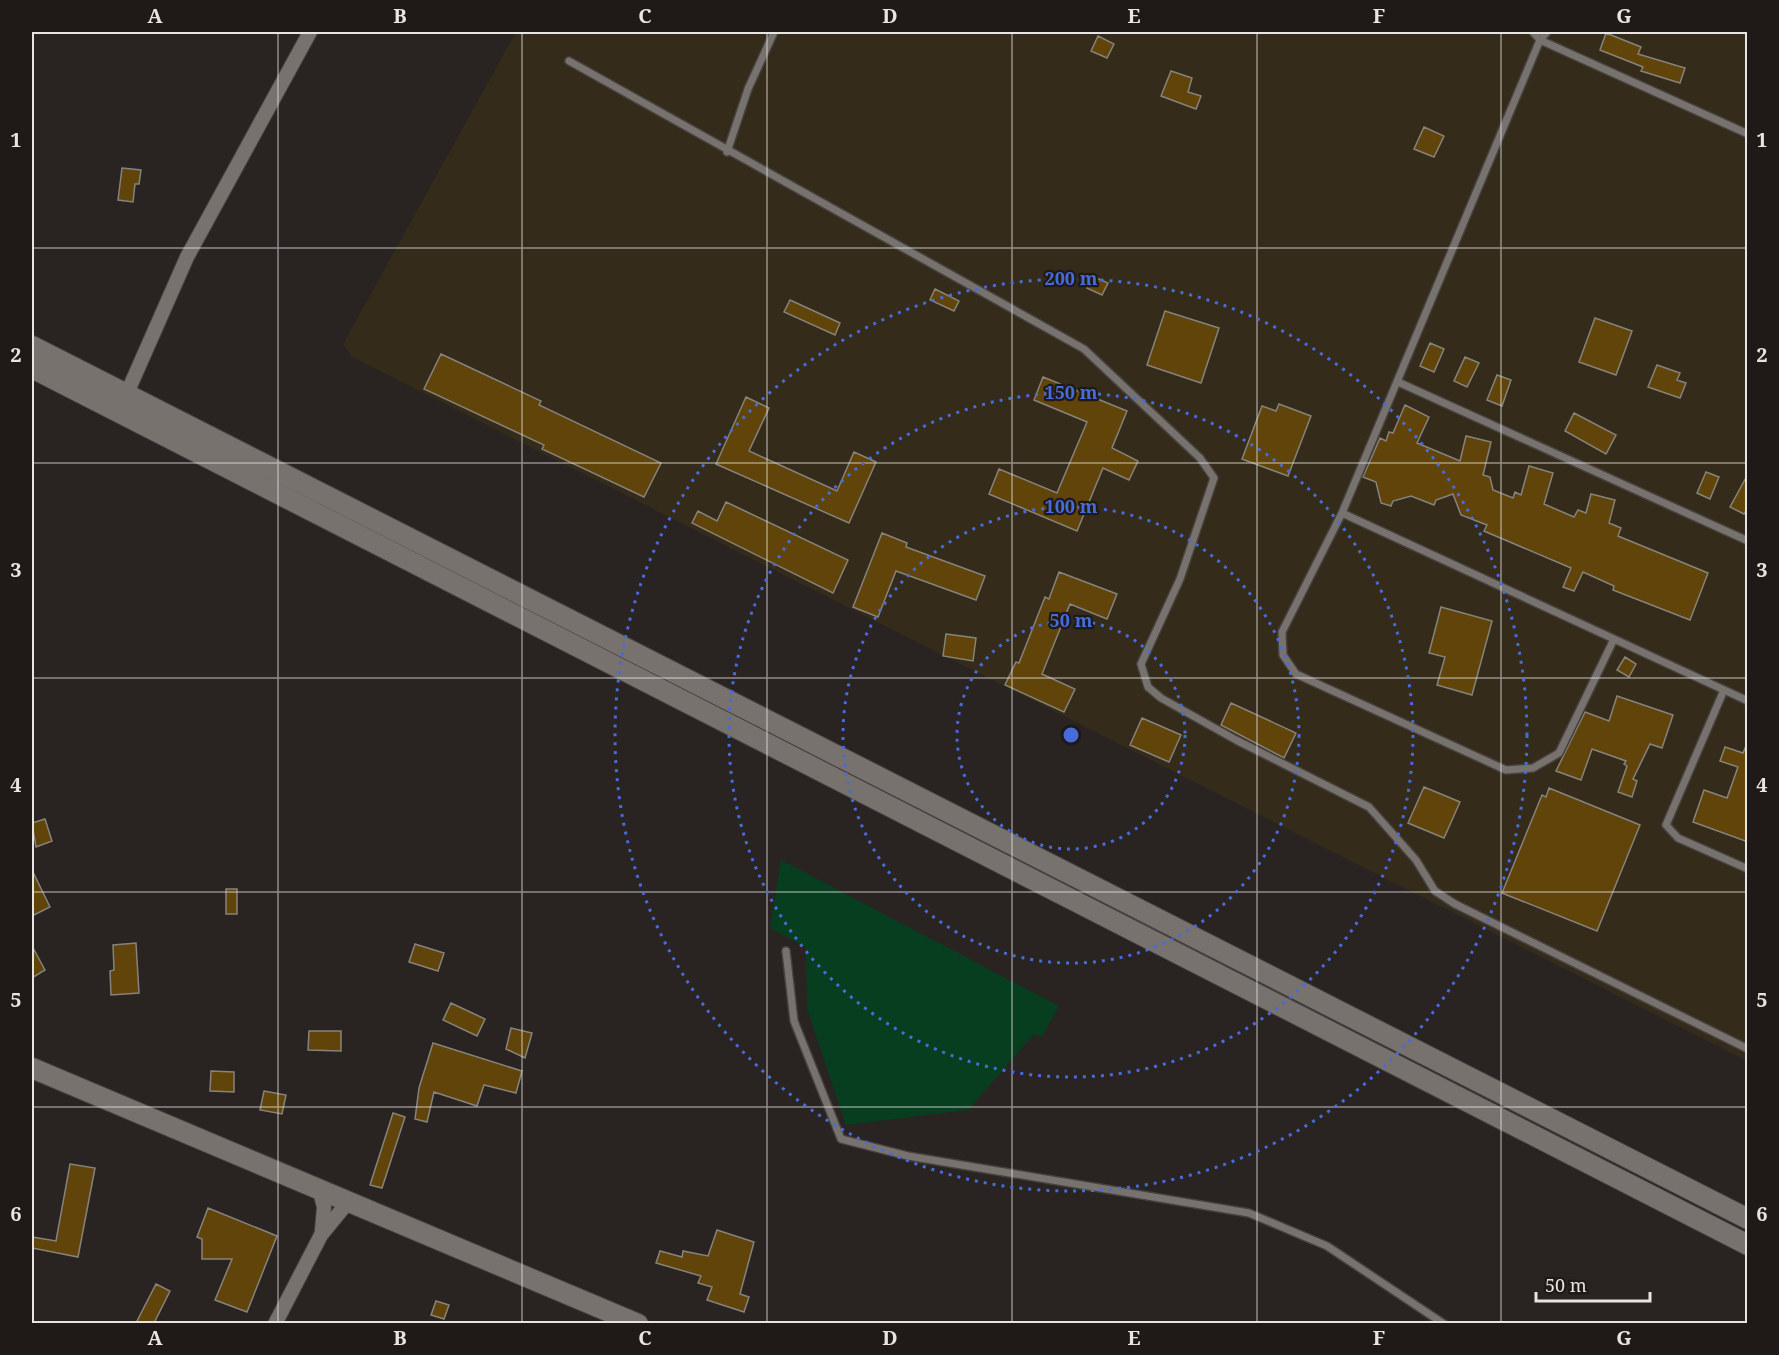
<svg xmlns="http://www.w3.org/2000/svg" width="1779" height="1355" viewBox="0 0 1779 1355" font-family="'Noto Serif',serif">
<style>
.industrial{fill:#342b1b}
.green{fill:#073e20}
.building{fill:#604409;stroke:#86837d;stroke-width:1.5}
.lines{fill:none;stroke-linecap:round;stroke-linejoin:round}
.lane-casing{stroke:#45413f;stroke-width:10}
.street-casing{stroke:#45413f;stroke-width:16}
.secondary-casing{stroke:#45413f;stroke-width:22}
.lane{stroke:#78726f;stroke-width:7}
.street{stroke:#78726f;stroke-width:14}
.secondary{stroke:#78726f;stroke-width:20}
.grid{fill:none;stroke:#e8e4e2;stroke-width:1.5;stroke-opacity:0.55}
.ring{fill:none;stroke:#466cda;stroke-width:3;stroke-dasharray:3 6}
.centre{fill:#466cda;stroke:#1f1a18;stroke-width:3}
.ring-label{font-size:18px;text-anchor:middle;font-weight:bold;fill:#466cda;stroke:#1f1a18;stroke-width:4.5;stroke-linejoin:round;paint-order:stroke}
.neatline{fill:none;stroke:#e8e4e2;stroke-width:2}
.grid-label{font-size:20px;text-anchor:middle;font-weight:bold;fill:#e8e4e2}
</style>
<rect width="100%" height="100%" fill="#292322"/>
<path class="industrial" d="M516,32H1747V1061L352,357L343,344Z"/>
<path class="green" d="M781,860L1059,1006L1042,1037L1034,1034L968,1110L846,1125L807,1009L806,947L770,928Z"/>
<path class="building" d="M1606,33L1641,47L1638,54L1685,68L1680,83L1641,71L1643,67L1600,50Z
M1098,36L1114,44L1107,58L1091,51Z
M1171,71L1192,78L1188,92L1201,96L1196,109L1161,96Z
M1424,127L1444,136L1434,157L1414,149Z
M122,168L141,170L139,184H135L133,202L118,200Z
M1092,276L1108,283L1102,295L1087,288Z
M935,289L959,301L954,311L930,300Z
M790,300L840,323L835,335L784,312Z
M1165,311L1219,328L1201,383L1147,365Z
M1595,318L1632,331L1616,375L1579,362Z
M1430,343L1444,349L1434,372L1420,366Z
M441,354L541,401L539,405L661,463L644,497L542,449L544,445L424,389Z
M1465,357L1479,363L1467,387L1454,381Z
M1657,365L1680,373L1677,380L1686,383L1680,398L1648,387Z
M1497,375L1511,380L1502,406L1487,400Z
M1043,377L1127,411L1112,448L1138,461L1129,480L1103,468L1077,531L989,494L999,469L1057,493L1087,422L1034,400Z
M746,397L769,408L749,451L837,491L854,452L876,462L849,523L716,464Z
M1279,404L1311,416L1288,476L1242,459L1262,406L1276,411Z
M1405,405L1429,417L1417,443L1460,461L1466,436L1491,442L1483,475L1490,477L1493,490L1513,498L1515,492L1521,495L1529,466L1553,473L1544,504L1574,517L1578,510L1586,513L1591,494L1615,500L1609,523L1621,528L1618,536L1708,573L1690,620L1613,590L1614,586L1583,572L1574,591L1563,587L1571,568L1484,531L1487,525L1461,515L1453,494L1436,500L1434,505L1411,496L1393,501L1391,506L1381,503L1376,482L1363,477L1380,438L1386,441L1389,432L1393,433Z
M1574,413L1616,435L1606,454L1565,431Z
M1706,472L1719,477L1710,499L1697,493Z
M1748,474V507L1744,514L1730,507Z
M726,502L848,560L833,593L692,523L698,511L717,521Z
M882,533L907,543L906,547L985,576L976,600L896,571L878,617L853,607Z
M1059,572L1117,594L1107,619L1070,604L1042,674L1075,689L1064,712L1005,685L1016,662L1019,663L1045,597L1049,599Z
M1441,607L1492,621L1472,695L1437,685L1445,657L1429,653Z
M946,634L976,638L973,661L943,656Z
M1625,657L1636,664L1629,677L1617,670Z
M1617,696L1673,715L1662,748L1650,744L1633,779L1637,781L1632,797L1618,792L1627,766L1624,764L1626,761L1592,749L1581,780L1556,771L1585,712L1609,721Z
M1231,703L1296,733L1284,758L1221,725Z
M1142,718L1181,735L1169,762L1130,745Z
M1746,746H1748V842L1693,822L1704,790L1727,798L1738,767L1720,761L1725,747L1743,753Z
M1424,787L1460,802L1444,838L1408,823Z
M1549,788L1640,825L1597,931L1502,893L1542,795L1546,797Z
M45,819L52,841L36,847L32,823Z
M32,870L50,907L32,916Z
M226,889H237V914H226Z
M136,943L139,993L111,995L110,971L114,970L113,945Z
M415,944L444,953L438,971L409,962Z
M32,946L45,970L32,978Z
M451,1003L485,1019L477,1036L443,1020Z
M511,1028L532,1033L525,1058L506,1049Z
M309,1031H341V1051L308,1050Z
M433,1043L522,1071L516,1093L484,1085L477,1106L434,1092L427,1122L415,1119L419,1088Z
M211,1071L234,1072V1092L210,1091Z
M264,1091L286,1095L282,1114L260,1110Z
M393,1113L405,1117L382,1188L370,1185Z
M70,1164L95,1168L78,1257L32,1248V1237L56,1241Z
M208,1208L277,1236L247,1312L215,1300L232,1259H202V1239L197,1237Z
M717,1230L754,1242L740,1294L749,1297L744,1312L707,1300L712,1287L698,1283L701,1276L656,1263L660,1251L682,1257L683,1251L708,1256Z
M156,1284L170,1291L154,1323H136Z
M436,1301L449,1305L444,1319L431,1315Z"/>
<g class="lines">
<g class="lane-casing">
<path id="lane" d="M1533,32L1540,40L1342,513L1282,632L1283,655L1296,674L1506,770L1533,768L1559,753L1614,639
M1547,32L1540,40L1748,134
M569,61L1084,349L1200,458L1214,478L1180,579L1141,664L1148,687L1161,698L1236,740L1369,807L1416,860L1435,891L1455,904L1748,1049
M727,152L748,89L774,32
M1398,382L1748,541
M1342,513L1748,701
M1724,690L1666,825L1678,838L1748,869
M786,951L794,1021L841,1139L908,1156L1249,1213L1327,1246L1444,1324"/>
</g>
<g class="street-casing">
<path id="street" d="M124,400L187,257L310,32
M319,1188L324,1207L322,1230
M275,1324L321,1235L349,1201"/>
</g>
<g class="secondary-casing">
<path id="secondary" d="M32,346L1748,1219
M32,368L1748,1245
M32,1068L638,1324"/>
</g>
<use href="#lane" class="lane"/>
<use href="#street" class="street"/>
<use href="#secondary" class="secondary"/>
</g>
<path class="grid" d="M278,32V1324M522,32V1324M767,32V1324M1012,32V1324M1257,32V1324M1501,32V1324M32,248H1748M32,463H1748M32,678H1748M32,892H1748M32,1107H1748"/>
<g class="ring">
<circle cx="1071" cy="735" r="114"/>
<circle cx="1071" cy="735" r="228"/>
<circle cx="1071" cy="735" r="342"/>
<circle cx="1071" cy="735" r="456"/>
</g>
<circle cx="1071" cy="735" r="9" class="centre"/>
<g class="ring-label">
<text x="1071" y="285">200 m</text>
<text x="1071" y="399">150 m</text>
<text x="1071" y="513">100 m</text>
<text x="1071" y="627">50 m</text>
</g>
<rect width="1779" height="1355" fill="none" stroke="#1f1a18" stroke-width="66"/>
<path d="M1536 1292v9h114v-9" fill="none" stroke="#e8e4e2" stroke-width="3"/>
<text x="1545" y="1292" font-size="18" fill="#e8e4e2" stroke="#1f1a18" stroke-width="4.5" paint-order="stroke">50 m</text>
<rect x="33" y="33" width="1713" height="1289" class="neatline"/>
<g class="grid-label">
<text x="155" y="23">A</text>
<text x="400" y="23">B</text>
<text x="645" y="23">C</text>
<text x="890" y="23">D</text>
<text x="1134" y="23">E</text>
<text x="1379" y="23">F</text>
<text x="1624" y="23">G</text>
<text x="16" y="147">1</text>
<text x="1762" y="147">1</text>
<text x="16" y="362">2</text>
<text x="1762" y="362">2</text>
<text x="16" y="577">3</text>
<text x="1762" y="577">3</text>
<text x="16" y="792">4</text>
<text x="1762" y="792">4</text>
<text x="16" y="1007">5</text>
<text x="1762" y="1007">5</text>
<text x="16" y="1221">6</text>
<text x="1762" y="1221">6</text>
<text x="155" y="1345">A</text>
<text x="400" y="1345">B</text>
<text x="645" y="1345">C</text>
<text x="890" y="1345">D</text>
<text x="1134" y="1345">E</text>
<text x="1379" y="1345">F</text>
<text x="1624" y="1345">G</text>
</g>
</svg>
